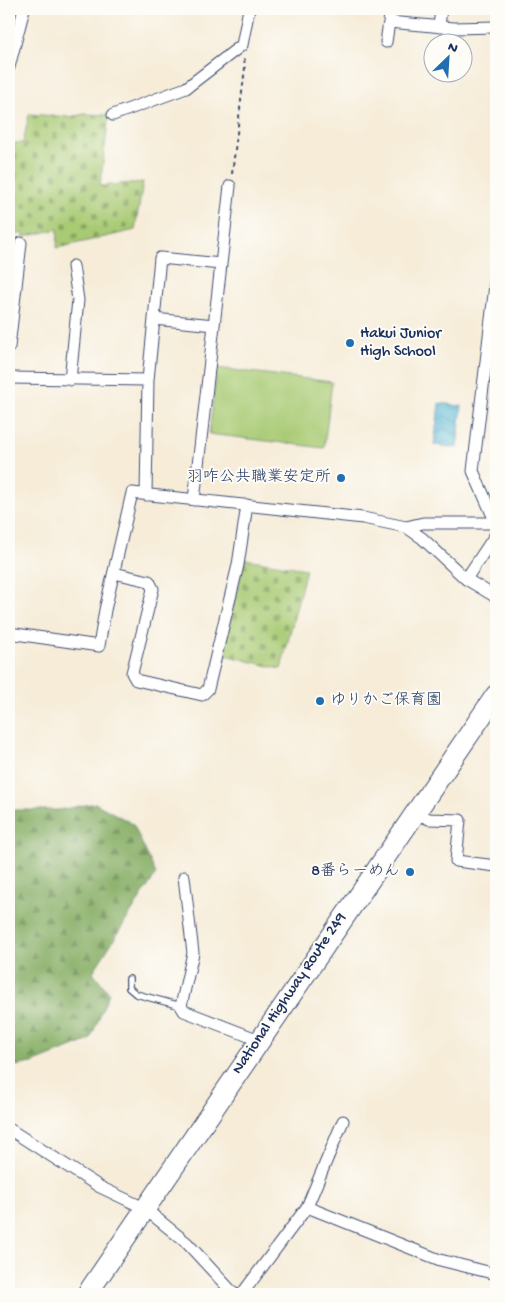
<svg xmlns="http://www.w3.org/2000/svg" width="505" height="1303" viewBox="0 0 505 1303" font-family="'Gochi Hand','Klee One',sans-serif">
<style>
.green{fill:#a8ca73;stroke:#627c68}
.forest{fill:url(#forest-firs);stroke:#506e62}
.cemetery{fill:url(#cemetery-stones);stroke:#627c68}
.water{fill:url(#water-waves);stroke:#387298}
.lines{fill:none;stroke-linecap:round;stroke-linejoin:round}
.service-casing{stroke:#3c4b70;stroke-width:8}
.minor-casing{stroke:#3c4b70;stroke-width:13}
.trunk-casing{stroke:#3c4b70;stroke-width:22}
.path{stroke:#3c4b70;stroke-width:2;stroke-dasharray:4 4;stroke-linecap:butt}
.service{stroke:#fff;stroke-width:5.5}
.minor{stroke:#fff;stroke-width:11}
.trunk{stroke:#fff;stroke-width:20}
.poi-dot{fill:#1f6fb2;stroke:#fdfcf7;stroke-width:2}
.labels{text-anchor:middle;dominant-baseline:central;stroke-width:4;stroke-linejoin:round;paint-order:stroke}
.poi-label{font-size:16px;fill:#1b2f5e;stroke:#fdfcf7;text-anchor:start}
.street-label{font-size:16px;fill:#1b2f5e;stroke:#fdfcf7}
</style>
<defs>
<pattern id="forest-firs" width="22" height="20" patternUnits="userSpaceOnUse" patternTransform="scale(1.25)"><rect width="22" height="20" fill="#86ae65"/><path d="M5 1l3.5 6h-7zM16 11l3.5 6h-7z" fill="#6d8e56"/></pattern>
<pattern id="cemetery-stones" width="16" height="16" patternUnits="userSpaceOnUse" patternTransform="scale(1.25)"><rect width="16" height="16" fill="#a8ca73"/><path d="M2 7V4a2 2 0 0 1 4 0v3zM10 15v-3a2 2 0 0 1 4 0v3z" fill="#88a462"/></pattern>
<pattern id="water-waves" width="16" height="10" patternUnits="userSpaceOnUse" patternTransform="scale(1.25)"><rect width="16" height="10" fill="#54b6d3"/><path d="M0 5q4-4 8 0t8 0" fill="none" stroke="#4594ae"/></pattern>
</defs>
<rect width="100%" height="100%" fill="#fdfcf7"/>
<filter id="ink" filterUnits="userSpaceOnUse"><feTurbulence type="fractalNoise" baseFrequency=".02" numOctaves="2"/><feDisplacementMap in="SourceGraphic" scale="10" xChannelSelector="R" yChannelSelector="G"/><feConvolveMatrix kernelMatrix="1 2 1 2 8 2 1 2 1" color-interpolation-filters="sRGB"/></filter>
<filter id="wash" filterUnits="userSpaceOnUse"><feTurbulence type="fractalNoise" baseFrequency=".0096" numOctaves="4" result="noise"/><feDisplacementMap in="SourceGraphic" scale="20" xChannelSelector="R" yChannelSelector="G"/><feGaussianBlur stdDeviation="1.12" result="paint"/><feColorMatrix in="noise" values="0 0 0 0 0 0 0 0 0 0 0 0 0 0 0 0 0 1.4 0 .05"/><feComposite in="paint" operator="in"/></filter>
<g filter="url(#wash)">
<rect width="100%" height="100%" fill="#f6ecd8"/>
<path class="green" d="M217,368L332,382L324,448L209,434Z"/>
<path class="forest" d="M95,803L133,824L156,874L93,972L109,993L90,1040L32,1063L9,1067V810H59Z"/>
<path class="cemetery" d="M29,114L69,117L85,114L109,115L100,186L143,182L135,230L57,248L58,229L24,237L23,233L9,236V143H23Z
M245,559L306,569L281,669L221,654Z"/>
<path class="water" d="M439,403L462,406L457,448L434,445Z"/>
</g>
<g filter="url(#ink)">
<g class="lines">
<g class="service-casing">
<path id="service" d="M129,979V988L136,994L181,1006"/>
</g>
<g class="minor-casing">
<path id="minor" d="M389,22L454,28L496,27
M439,27L441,9
M386,42L391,9
M9,67L24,9
M113,115L186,88L242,45L249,9
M494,294L496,274
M154,319L214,325
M9,347L21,243
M9,378L148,380
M70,380L78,300L73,266
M146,495L148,380L160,258L221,264
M194,500L230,186
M496,523L473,471L494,294H496
M406,527L423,523H496
M114,573L149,581L153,589L132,673L136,680L202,695L208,689L238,565L247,505
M466,579L496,534
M9,633L99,646L105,610L132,493L363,518L406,527L422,538L466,579L496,597
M414,812L429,819L460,820L456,861L496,866
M184,877L193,953L181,1006L184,1011L259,1040
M9,1129L100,1187L144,1208L187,1243L234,1294
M307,1207L343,1121
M242,1294L307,1207L440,1260L496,1274"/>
</g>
<g class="trunk-casing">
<path id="trunk" d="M87,1294L496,695"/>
</g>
<path class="path" d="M232,174L245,68L244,57"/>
<use href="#service" class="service"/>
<use href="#minor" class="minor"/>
<use href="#trunk" class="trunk"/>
</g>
</g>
<g class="poi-dot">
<circle cx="350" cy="343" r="5"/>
<circle cx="341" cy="478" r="5"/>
<circle cx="320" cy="701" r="5"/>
<circle cx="410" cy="872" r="5"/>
</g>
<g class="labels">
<g class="poi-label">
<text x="360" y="334">Hakui Junior<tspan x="360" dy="18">High School</tspan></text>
<text x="331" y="478" text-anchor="end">羽咋公共職業安定所</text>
<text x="330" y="701">ゆりかご保育園</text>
<text x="400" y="872" text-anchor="end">8番らーめん</text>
</g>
<g class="street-label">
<text transform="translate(290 994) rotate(-56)">National Highway Route 249</text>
</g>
</g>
<rect width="505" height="1303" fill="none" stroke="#fdfcf7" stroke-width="30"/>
<g transform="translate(448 58) rotate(25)"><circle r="24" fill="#fdfcf7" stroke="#a3aaba"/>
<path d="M0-4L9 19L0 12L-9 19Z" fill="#1f6fb2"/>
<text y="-8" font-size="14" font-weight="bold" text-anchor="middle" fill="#1b2f5e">N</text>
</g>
</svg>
